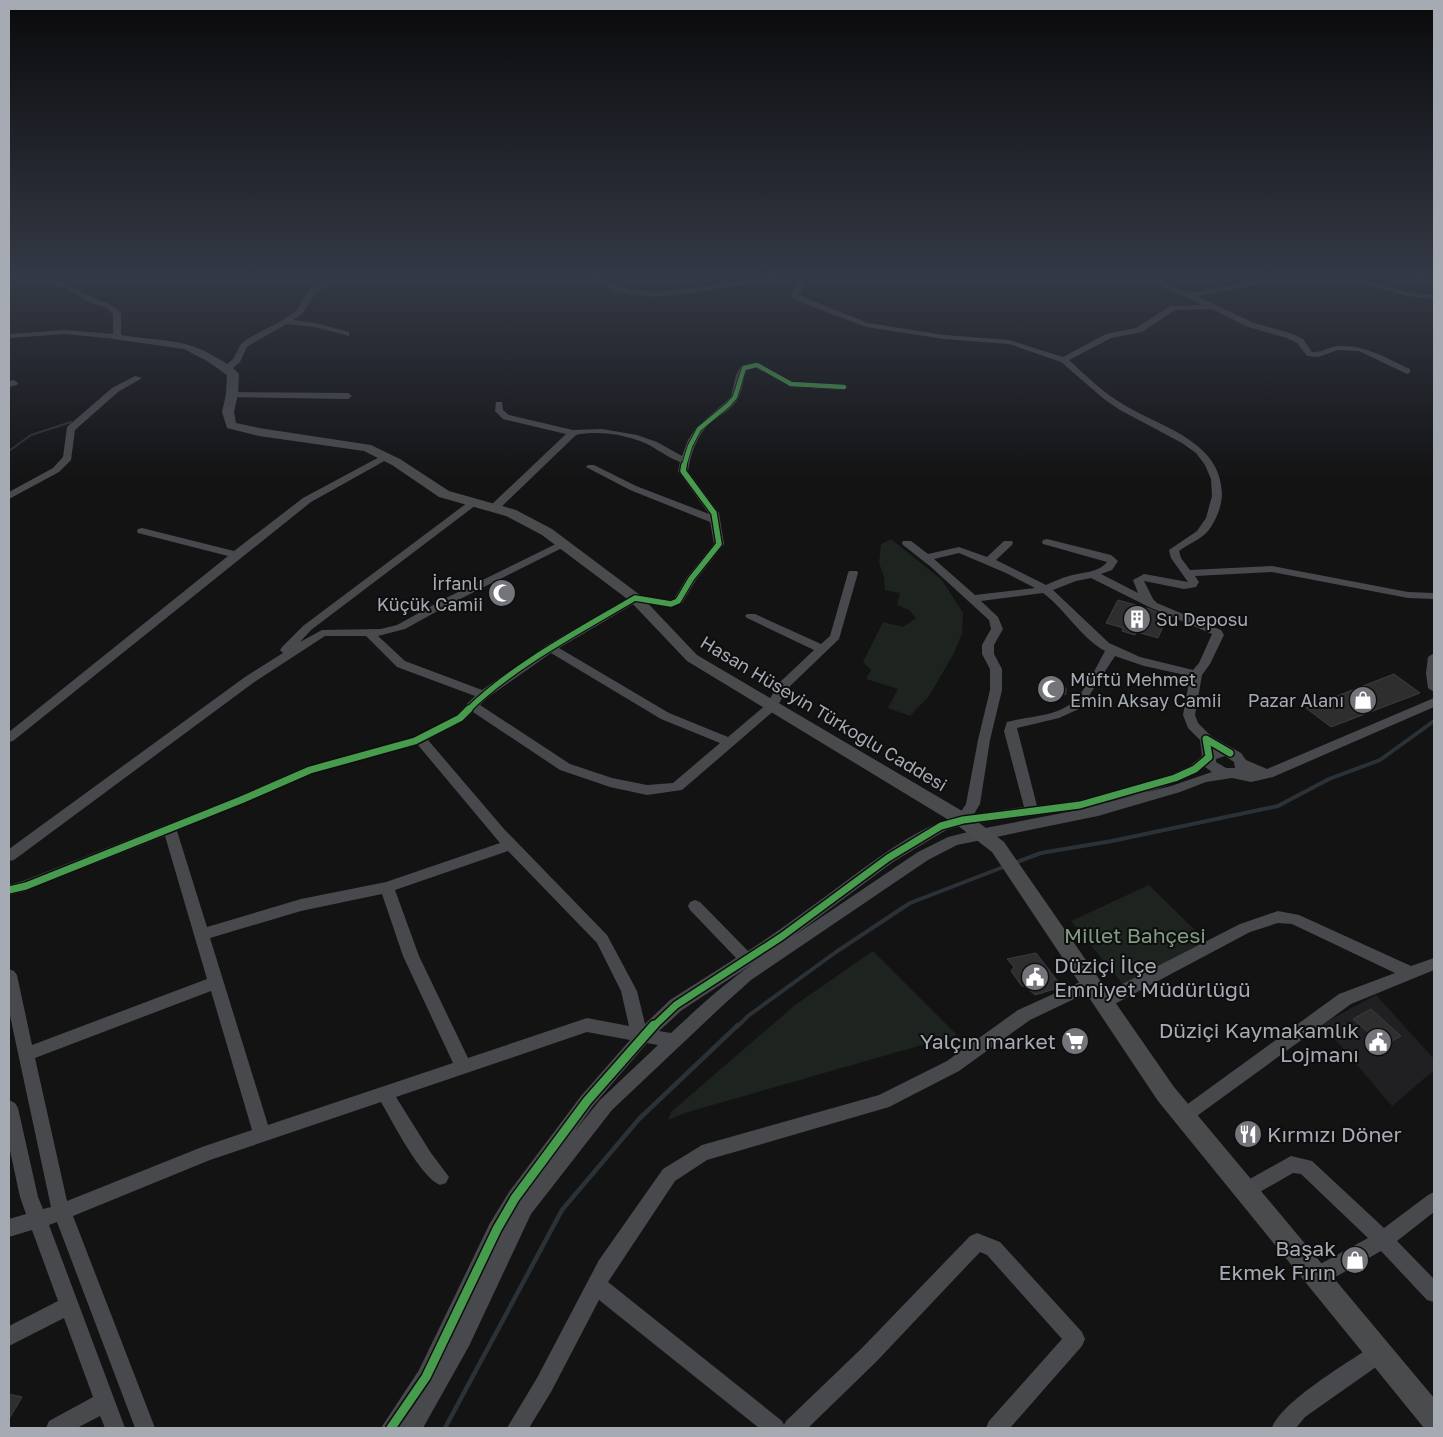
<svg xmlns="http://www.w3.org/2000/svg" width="1443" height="1437" viewBox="0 0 1443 1437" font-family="'Golos Text',sans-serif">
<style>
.built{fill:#202022}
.green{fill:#1d231e}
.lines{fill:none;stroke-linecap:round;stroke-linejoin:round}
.stream-far2{stroke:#2b3237;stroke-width:2}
.stream-far1{stroke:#2b3237;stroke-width:4}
.stream{stroke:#2b3237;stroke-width:4.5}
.building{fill:#2e2e2f;stroke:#3c3d40}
.minor{fill:#48494c;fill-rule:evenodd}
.major{fill:#4a4b4d;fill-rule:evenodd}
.cycleway-far3-casing{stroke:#0e0e0f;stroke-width:6}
.cycleway-far2-casing{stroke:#0e0e0f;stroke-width:8}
.cycleway-far1-casing{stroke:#0e0e0f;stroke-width:10}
.cycleway-casing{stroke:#0e0e0f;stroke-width:12}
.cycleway-far3{stroke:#469c4c;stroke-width:4.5}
.cycleway-far2{stroke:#469c4c;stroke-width:5.5}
.cycleway-far1{stroke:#469c4c;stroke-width:7}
.cycleway{stroke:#469c4c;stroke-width:9}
.labels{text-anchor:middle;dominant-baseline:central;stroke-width:4;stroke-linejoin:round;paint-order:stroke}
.poi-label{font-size:18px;fill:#a6aab3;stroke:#0e0e0f;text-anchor:end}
.street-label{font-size:18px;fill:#a6aab3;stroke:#0e0e0f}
.near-park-label{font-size:21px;fill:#7f9c80;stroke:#0e0e0f}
.near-poi-label{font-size:21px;fill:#a6aab3;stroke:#0e0e0f;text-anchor:end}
</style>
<rect width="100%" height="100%" fill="#131314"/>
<path class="built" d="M1376,995L1434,1059V1070L1392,1106L1322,1024Z"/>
<path class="green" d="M891,539L942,580L963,613L962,634L953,655L929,696L910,716L888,708L898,689L866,679L871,670L863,662L883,622L903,627L916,618L909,610L897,605L900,593L885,590L884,577L879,563L881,544Z
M1149,885L1206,941L1125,987L1071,921Z
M873,951L957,1035L688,1112L668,1120L671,1112L795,1005Z"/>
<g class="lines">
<path class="stream-far2" d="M9,451L31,435L71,422"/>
<path class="stream-far1" d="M1014,863L1041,853L1112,841L1278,806L1329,779L1380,760L1434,721
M737,1027L748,1016L836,952L910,903L1006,866"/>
<path class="stream" d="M445,1428L562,1210L639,1119L738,1025"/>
</g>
<path class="building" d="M1118,600L1150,609L1167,617L1158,638L1137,632L1135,635L1122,631L1123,628L1106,623Z
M1394,674L1420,693L1331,727L1306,708Z
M1052,683L1066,688V694L1060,697L1052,696L1041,689Z
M1036,953L1059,983L1058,988L1035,995L1027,988L1021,985L1011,971L1014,967L1007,959Z
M1371,1009L1401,1036L1383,1046L1353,1019Z
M9,1394L22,1397L9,1419Z"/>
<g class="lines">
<path class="minor" d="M33,277C61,277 71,287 94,298C105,303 113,303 121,313V337L117,339L65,334L9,338V334L65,330L113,334V314L107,308L89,302L67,289Z
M338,277H348L316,292L303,313L293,320L315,323L349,332V336L314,327L287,324L253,343L247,347L240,362L230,371H224V367L233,359L241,344L247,339L283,320L297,310L310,288Z
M590,277C602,277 610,284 622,287C633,290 645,291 656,291C698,291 739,277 781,277C771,283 753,283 740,285C694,292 630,310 590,277Z
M801,277H808L799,295L801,296L868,323L944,335L1009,340L1063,357L1106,334L1136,328L1170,306L1203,305L1141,277H1151L1190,293L1275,278L1367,281L1408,292L1434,295V299L1408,296L1367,285L1275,282L1197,296L1254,323L1293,334L1303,339L1312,352C1322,353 1330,346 1339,346C1366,345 1386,358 1410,369V373L1407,374L1359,351L1338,350L1318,357L1307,356L1297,343L1287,338L1248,327L1212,309L1175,310L1142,332L1111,338L1069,360C1087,377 1105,394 1126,406C1163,428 1220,441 1222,493C1222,506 1216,521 1208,531C1200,540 1188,544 1179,551L1181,558L1190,570L1272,566L1408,592L1434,593V599L1408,598L1272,572L1195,576L1199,582L1196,587L1184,589L1144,581L1153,599L1157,603L1221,630L1224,635L1210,664L1202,675L1195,715L1198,723L1211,736L1241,753L1246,760L1267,769L1434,698V707L1273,777L1251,782L1232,778L1206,782L1180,792L1098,816L957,845L928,860L751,980L721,1007L612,1110L531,1214L469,1346L423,1428H381L419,1370L490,1223L509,1192L581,1096L630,1040L587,1032L396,1097L431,1153L449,1177L446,1183L440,1185C421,1178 392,1121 381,1102L210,1160L73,1216L155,1428H135L57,1222L49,1225L125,1428H105L100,1416L77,1428H46L49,1421L93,1397L64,1318L9,1346V1326L58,1301L32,1230L9,1237V1219L26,1214L20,1197L9,1146V1100L15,1103L18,1108L38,1197L43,1209L51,1207L9,1011V969L14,971L17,975L32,1045L207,979L165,836L26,891L9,895V885L23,881L236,797L305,767L411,738L456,715L475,696L397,667L366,636H325L253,683L14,860L9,861V849L245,677L283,653L280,650L282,647L303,626L471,500H479L480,502L311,630L300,642L322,630L381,629L397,625L444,599L562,541L567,544L566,546L452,603L405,629L378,636L405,661L482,690L547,645L631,596L670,600L674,599L687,577L714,544L710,522L630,490L586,467L588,465H594L636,486L709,514L678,471L680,462C669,458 660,451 649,445C629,435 598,430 576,435L498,510H490V506L566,434L503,419L495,411L496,402H502L503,410L509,415L573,430L602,429L637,435L657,442L682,456L688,440L696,428L731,397L736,375L741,366L757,362L793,382L844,384L848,387L844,390L791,387L756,368L747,370C742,381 743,393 735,403C729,411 719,416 711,422C697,435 691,453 688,471L719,513L724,544L696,580L682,603L671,607L637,602L559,648L669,713L728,737L767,704L778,684L814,650L747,618L745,616L747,614H755L821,644L830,636L848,573L849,571H857L858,573L839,639L787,689L776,709L682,790L647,795L610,787L560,770L473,712L464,721L428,740L504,829L607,935L637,991L645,1024L670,1000L736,958L690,910L688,906L690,902L695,900L700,902L748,951C782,929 815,904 849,879C882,855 918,827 958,816L966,804L978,740L990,690V669L982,654V645L991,629L989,620L931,567L903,545L902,543L903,541H911L928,554L959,547L987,557L1004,541H1012L1013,543L1012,545L996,560L1046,585C1053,582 1061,578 1069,576C1081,572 1099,573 1107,562L1043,544L1042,542L1043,540L1047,539L1111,555L1118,561L1112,570L1101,574L1138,593L1133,580L1144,574L1188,582L1171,558L1169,550L1197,531L1206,518L1212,496L1211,479L1205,465L1196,453L1182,443L1120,410L1104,399L1061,362L1009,344L944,339L866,327L795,300L791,295ZM959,553L1006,573L1035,588L975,595L934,559ZM1091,578L1149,607L1212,634L1199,663L1193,670L1140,657L1109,643L1053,590L1076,581ZM1043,593C1066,610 1080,637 1105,651C1096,667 1087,688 1074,701C1057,717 1028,716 1007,722L1004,731L1024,807L974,814L980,804L990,740L1002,690V669L994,654V645L1003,629L998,617L981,601ZM551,653L661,719L720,743L673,783L647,785L612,778L570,764L480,705L487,698ZM1115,656L1144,666L1190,676L1183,715L1188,728L1200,740L1202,756L1190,766L1170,775L1080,800L1037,806L1017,728L1059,718L1081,708ZM418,745L500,843L386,882L301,899L207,927L177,831L314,773ZM1225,756L1234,762L1235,768H1226L1216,762V759ZM1205,767L1212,772L1171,786L1082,809C1112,801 1183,786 1205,767ZM1078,810L980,829L948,837L918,852L792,937L893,862L946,830L963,825ZM508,851L597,943L621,991L629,1026L587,1018L468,1058L419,956L395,890ZM382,894L403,956L453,1063L268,1125L210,938L301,911ZM763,957C729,979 700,1006 671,1033L659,1031L682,1010ZM211,991L252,1130L202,1147L67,1201L35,1058ZM647,1043L658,1045L600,1100L574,1132L593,1106Z
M1417,277L1434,279V283L1417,279Z
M135,376L142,378L118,392L75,430L71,460L59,472L9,499V492L53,468L63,457L67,427L112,388Z
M14,380L18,383L17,385L9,387V381Z
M232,392L348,393L352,396L348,399L229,397V393Z
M385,454L390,457L388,459L311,502L13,741L9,742V732L228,556L138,533L137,531L138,529L142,528L234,551L303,498Z
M1434,653V692L1428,688L1426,673L1428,657Z
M1278,911L1299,915L1411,966L1434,958V970L1351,1004L1190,1121L1184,1124L1178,1121L1175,1116L1178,1111L1339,994L1395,973L1292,924L1278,923L1250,932L1109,1007L1103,1009L1097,1007L1095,1002L1097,997L1240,924Z
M1091,977L1097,978L1099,983L1097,988L1030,1020L959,1071L889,1107L707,1160L675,1181L608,1282L782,1421L784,1425L786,1421L862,1348L970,1236L977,1233L1000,1242L1082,1332L1085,1339L1082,1346L1010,1428H986L989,1421L1062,1339L987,1255L980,1252L876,1362L808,1428H759L599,1300L551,1392L529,1428H507L537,1378L599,1260L663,1169L702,1145L879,1095L947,1061L1018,1010Z
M1291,1156L1312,1161L1384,1228L1428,1195L1434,1192V1212L1397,1241L1434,1279V1302L1427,1300L1381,1251L1325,1283L1318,1285L1311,1283L1308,1276L1311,1269L1368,1238L1301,1174L1293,1173L1251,1197L1245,1200L1239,1197L1236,1191L1239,1185Z
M1379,1343L1386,1346L1389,1353L1386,1360L1305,1417L1296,1428H1272C1282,1401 1346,1364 1372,1346Z"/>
<path class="major" d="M117,334C153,342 183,336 217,358C225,362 233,367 239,374L238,394L234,412L236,423L259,428L371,445L400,459L449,491L516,510L552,529L640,595L697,655L969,815L1004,842L1174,1087L1434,1398V1428H1424L1158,1101L992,852L957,825L687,661L630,601L542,535L506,516L439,497L392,465L364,451L259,436L227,428L222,412L226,394L227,375L207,361L184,349L113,339L112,337L113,335Z"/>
<g class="cycleway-far3-casing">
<path id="cycleway-far3" d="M684,466L690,446L699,429L728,405L735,397L744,368L757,365L791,384L844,387"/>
</g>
<g class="cycleway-far2-casing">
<path id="cycleway-far2" d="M468,710C512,666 581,630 635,598L671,604L678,601L691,579L719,544L714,513L683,471L684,465"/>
</g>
<g class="cycleway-far1-casing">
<path id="cycleway-far1" d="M9,890L26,886L241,800L310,770L415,741L460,718L469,709
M653,1027L676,1005L781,937L888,858L941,826L963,820L1080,805L1175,778L1195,769L1209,757L1206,739L1230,753"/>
</g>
<g class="cycleway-casing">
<path id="cycleway" d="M391,1428L426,1377L497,1229L515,1198L587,1101L654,1025"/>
</g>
<use href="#cycleway-far3" class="cycleway-far3"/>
<use href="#cycleway-far2" class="cycleway-far2"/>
<use href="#cycleway-far1" class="cycleway-far1"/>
<use href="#cycleway" class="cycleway"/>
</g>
<linearGradient id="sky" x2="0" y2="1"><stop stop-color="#0a0a0b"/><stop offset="0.58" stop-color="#333945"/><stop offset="1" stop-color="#333945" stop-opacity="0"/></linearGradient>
<rect width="1443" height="479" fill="url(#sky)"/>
<defs>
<g id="mosque-disc" transform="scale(1.4375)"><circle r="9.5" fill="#73757b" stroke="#0e0e0f"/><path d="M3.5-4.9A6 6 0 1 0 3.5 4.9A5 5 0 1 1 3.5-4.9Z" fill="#fff"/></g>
<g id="building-disc" transform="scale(1.4375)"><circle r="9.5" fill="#73757b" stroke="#0e0e0f"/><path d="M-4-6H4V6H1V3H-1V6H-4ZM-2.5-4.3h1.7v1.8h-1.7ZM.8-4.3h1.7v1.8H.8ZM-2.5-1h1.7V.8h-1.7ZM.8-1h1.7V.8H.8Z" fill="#fff"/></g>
<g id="shop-disc" transform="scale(1.4375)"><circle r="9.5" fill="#73757b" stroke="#0e0e0f"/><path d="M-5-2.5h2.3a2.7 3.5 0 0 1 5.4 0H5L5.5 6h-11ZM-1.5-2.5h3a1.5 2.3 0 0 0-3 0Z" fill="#fff"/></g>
<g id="civic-disc" transform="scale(1.4375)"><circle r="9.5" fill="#73757b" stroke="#0e0e0f"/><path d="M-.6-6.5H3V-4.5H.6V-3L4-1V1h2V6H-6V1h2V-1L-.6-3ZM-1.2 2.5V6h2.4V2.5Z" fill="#fff"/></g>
<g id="supermarket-disc" transform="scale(1.4375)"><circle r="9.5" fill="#73757b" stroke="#0e0e0f"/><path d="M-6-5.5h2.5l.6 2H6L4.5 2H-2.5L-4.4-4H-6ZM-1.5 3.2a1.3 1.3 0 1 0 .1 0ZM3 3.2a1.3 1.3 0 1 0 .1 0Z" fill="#fff"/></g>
<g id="restaurant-disc" transform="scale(1.4375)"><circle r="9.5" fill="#73757b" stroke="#0e0e0f"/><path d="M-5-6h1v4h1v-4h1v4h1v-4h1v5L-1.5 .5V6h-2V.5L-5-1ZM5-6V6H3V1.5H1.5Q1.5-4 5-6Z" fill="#fff"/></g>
</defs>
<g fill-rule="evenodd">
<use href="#mosque-disc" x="502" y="593"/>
<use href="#building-disc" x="1137" y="619"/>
<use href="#mosque-disc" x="1051" y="689"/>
<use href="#shop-disc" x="1363" y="700"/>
<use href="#civic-disc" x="1035" y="977"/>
<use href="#supermarket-disc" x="1075" y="1041"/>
<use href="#civic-disc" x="1378" y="1042"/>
<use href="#restaurant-disc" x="1248" y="1134"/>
<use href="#shop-disc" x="1355" y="1260"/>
</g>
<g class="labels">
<g class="poi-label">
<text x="483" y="583">İrfanlı<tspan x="483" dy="21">Küçük Camii</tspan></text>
<text x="1156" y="619" text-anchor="start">Su Deposu</text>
<text x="1070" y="679" text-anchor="start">Müftü Mehmet<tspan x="1070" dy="21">Emin Aksay Camii</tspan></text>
<text x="1344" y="700">Pazar Alanı</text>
</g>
<g class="street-label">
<text transform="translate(824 713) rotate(31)">Hasan Hüseyin Türkoğlu Caddesi</text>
</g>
<g class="near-park-label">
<text x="1135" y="935">Millet Bahçesi</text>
</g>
<g class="near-poi-label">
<text x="1054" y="965" text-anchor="start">Düziçi İlçe<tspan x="1054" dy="24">Emniyet Müdürlüğü</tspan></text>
<text x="1359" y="1030">Düziçi Kaymakamlık<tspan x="1359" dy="24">Lojmanı</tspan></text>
<text x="1056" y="1041">Yalçın market</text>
<text x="1267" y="1134" text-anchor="start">Kırmızı Döner</text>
<text x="1336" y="1248">Başak<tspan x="1336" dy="24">Ekmek Fırın</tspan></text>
</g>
</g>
<rect width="1443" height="1437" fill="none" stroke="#a6aab3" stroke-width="20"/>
</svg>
